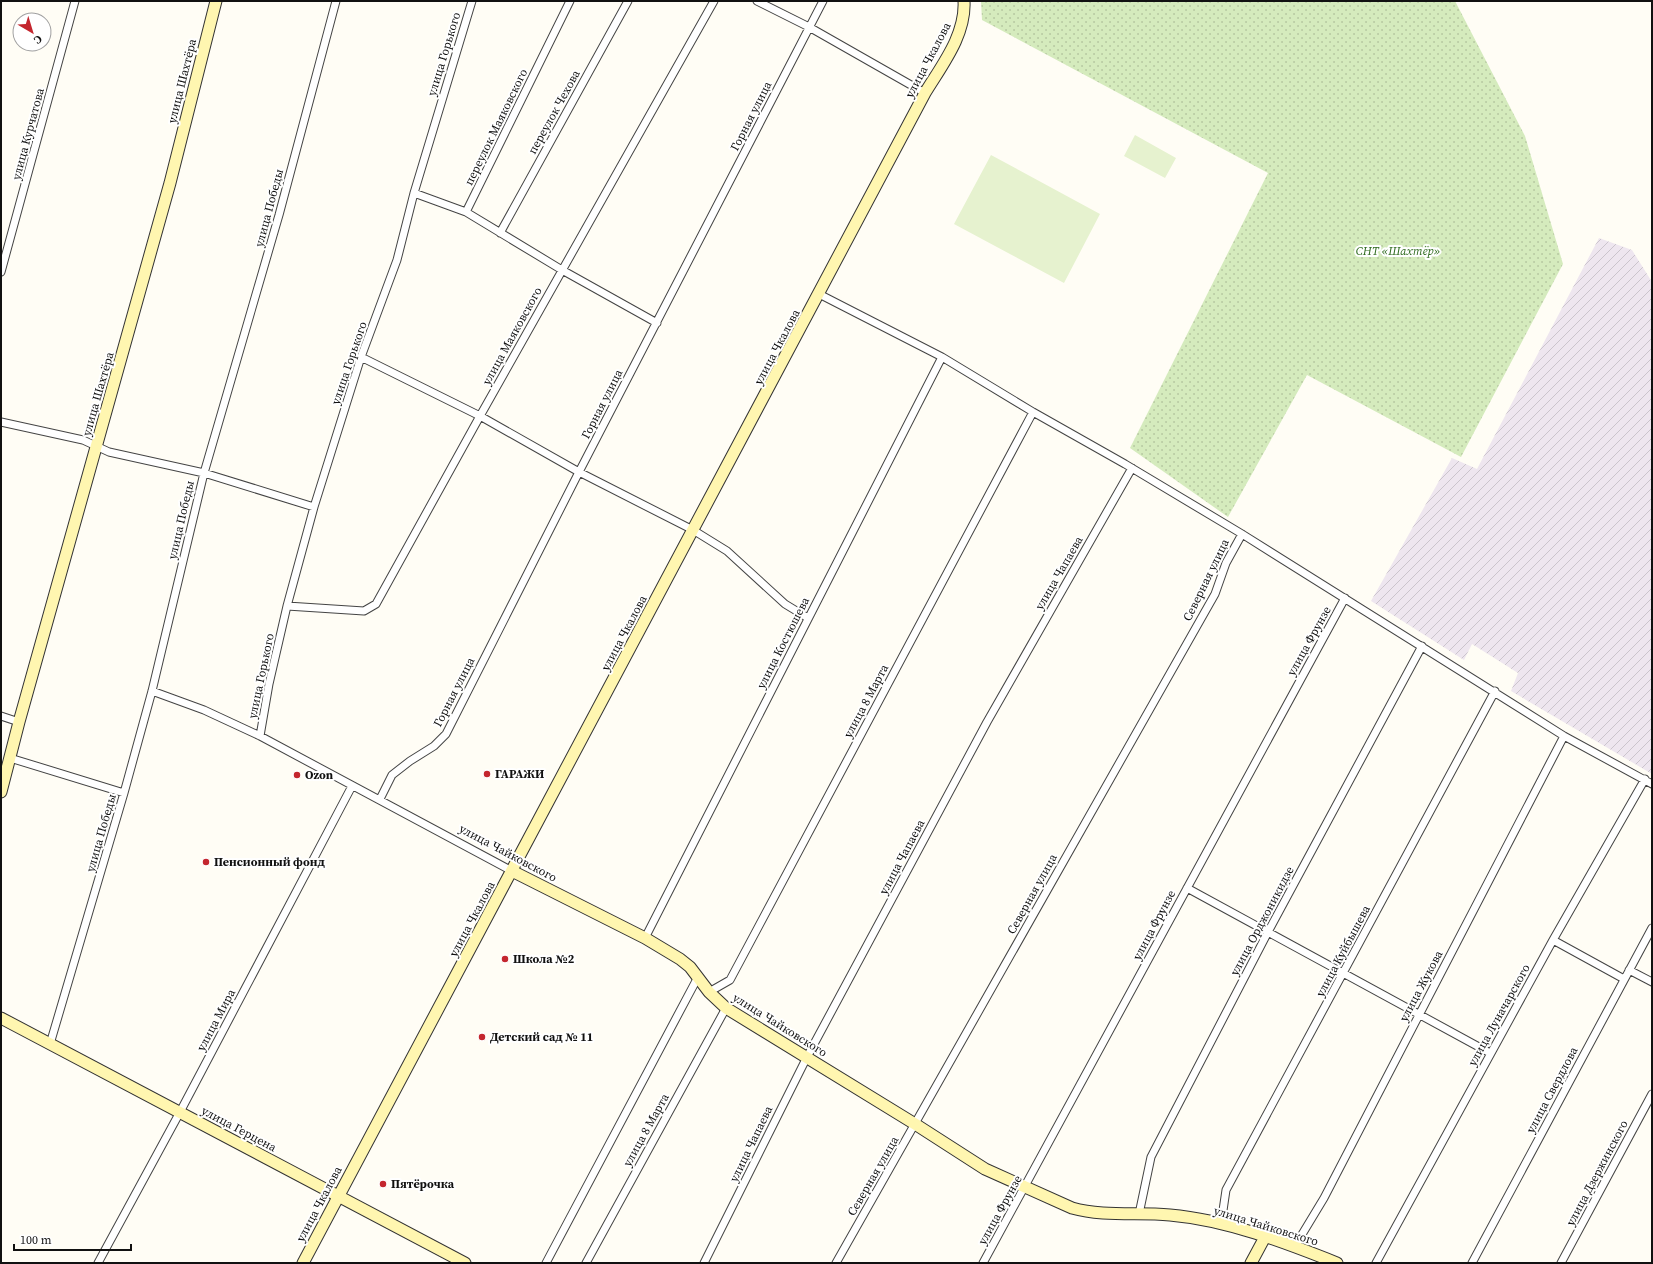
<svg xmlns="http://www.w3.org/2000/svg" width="1653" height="1264" viewBox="0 0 1653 1264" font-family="'Source Serif 4',serif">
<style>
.industrial{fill:url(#industrial-furrows)}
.grass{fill:url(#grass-dots)}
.pitch{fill:#e6f2cf}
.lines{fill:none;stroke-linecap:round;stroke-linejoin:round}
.street-casing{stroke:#444;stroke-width:9}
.secondary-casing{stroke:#333;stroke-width:13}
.street{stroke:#fff;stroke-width:7}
.secondary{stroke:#fff6b0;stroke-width:11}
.poi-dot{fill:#c4262e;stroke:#fff;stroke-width:1.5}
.labels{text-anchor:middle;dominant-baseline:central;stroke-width:4;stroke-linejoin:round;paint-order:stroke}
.street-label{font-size:12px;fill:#111;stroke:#fff}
.park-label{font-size:12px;font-style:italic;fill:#2f6b1f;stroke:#fff}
.poi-label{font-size:12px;font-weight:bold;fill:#111;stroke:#fff;text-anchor:start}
</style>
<defs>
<pattern id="industrial-furrows" width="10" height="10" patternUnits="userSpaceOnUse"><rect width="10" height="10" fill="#eee6ef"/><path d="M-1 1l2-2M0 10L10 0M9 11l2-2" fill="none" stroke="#cbc4cc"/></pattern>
<pattern id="grass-dots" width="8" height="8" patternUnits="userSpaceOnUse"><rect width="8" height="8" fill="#d5ebbd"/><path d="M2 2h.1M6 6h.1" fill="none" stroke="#b6c8a1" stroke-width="1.8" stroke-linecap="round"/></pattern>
</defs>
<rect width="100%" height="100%" fill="#fffdf5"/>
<path class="industrial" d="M1599,238L1632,250L1652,282V774L1511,691L1518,673L1472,644L1464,660L1371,601L1452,458L1477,469Z"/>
<path class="grass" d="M981,1H1455L1525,136L1563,264L1461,457L1307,375L1228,517L1130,448L1268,173L982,20Z"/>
<path class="pitch" d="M1135,135L1176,158L1165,178L1124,156Z
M991,155L1100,214L1064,283L954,224Z"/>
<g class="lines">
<g class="street-casing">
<path id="street" d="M757,1L809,27L925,93
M414,193L466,212L570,1
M466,212L562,270L657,323
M500,233L628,1
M1,272L75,1
M819,294L942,357L1033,412L1125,464L1242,534L1564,736L1652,784
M361,357L480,416L579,472L693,530L727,551L785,604L808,618
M1,422L83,440L109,452L204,473L314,507
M287,606L364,611L376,604L480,416L714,1
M152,691L204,710L260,736L512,871
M1,716L19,722
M260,736L269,684L287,606L314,507L361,357L397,260L414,193L472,1
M10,758L124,793
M380,799L392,775L410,761L434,746L446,734L579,472L823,1
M1187,888L1490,1053
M645,938L942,357
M1553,940L1624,979
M1629,970L1652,982
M709,992L730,980L1033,412
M50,1044L124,793L152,691L204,473L279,215L336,1
M1139,1214L1151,1157L1268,932L1422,646
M1221,1224L1226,1190L1495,691
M1295,1246L1324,1198L1564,736
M98,1263L180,1112L352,786
M546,1263L698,977
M586,1263L726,1008
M704,1263L807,1057L987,722L1132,468
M836,1263L1215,594L1226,563L1242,534
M983,1263L1345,598
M1376,1263L1553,940L1645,779
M1472,1263L1652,928
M1561,1263L1652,1094"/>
</g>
<g class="secondary-casing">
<path id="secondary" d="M1,792L19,722L170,183L216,1
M512,871L645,938L680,959L690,967L709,992L726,1008L915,1124L985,1169L1072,1208C1104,1217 1137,1212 1170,1215C1227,1220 1284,1242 1337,1263
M1,1018L465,1263
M303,1263L925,93C942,65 966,35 964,1
M1251,1263L1265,1237"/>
</g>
<use href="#street" class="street"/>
<use href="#secondary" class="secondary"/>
</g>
<g class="poi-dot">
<circle cx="487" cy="774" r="4"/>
<circle cx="297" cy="775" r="4"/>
<circle cx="206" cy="862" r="4"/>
<circle cx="505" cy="959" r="4"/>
<circle cx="482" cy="1037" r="4"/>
<circle cx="383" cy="1184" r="4"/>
</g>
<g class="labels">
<g class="street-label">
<text transform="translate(444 54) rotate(-73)">улица Горького</text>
<text transform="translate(928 60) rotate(-62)">улица Чкалова</text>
<text transform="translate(182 81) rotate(-76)">улица Шахтёра</text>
<text transform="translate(554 112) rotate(-61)">переулок Чехова</text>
<text transform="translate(751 116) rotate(-63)">Горная улица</text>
<text transform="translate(496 127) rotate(-64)">переулок Маяковского</text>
<text transform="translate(28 134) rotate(-75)">улица Курчатова</text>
<text transform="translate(269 208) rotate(-75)">улица Победы</text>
<text transform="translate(512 336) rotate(-61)">улица Маяковского</text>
<text transform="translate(777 347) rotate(-62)">улица Чкалова</text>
<text transform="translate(349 363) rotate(-71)">улица Горького</text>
<text transform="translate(98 394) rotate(-74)">улица Шахтёра</text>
<text transform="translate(602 404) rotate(-63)">Горная улица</text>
<text transform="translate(181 520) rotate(-77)">улица Победы</text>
<text transform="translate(1059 573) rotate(-60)">улица Чапаева</text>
<text transform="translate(1206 580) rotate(-64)">Северная улица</text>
<text transform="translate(624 633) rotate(-62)">улица Чкалова</text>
<text transform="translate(1309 641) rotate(-61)">улица Фрунзе</text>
<text transform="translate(783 643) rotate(-63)">улица Костюшева</text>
<text transform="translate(261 676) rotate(-78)">улица Горького</text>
<text transform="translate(454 692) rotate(-63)">Горная улица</text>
<text transform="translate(866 701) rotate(-62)">улица 8 Марта</text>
<text transform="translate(101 833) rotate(-74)">улица Победы</text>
<text transform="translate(508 853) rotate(28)">улица Чайковского</text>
<text transform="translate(902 857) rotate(-62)">улица Чапаева</text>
<text transform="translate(1032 894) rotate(-61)">Северная улица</text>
<text transform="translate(472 919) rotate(-62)">улица Чкалова</text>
<text transform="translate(1262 921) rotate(-62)">улица Орджоникидзе</text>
<text transform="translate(1154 925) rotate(-62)">улица Фрунзе</text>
<text transform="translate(1343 951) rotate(-62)">улица Куйбышева</text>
<text transform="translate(1421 986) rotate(-62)">улица Жукова</text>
<text transform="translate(1499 1015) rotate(-61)">улица Луначарского</text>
<text transform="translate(216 1020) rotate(-62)">улица Мира</text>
<text transform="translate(780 1025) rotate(32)">улица Чайковского</text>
<text transform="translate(1552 1090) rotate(-62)">улица Свердлова</text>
<text transform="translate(239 1129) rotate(28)">улица Герцена</text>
<text transform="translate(646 1130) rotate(-61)">улица 8 Марта</text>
<text transform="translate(751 1144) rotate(-64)">улица Чапаева</text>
<text transform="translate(1597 1173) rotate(-62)">улица Дзержинского</text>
<text transform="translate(873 1176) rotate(-60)">Северная улица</text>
<text transform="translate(319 1204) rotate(-62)">улица Чкалова</text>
<text transform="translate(1000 1210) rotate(-61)">улица Фрунзе</text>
<text transform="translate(1266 1226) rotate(17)">улица Чайковского</text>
</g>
<g class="park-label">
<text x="1398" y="251">СНТ «Шахтёр»</text>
</g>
<g class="poi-label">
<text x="495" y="774">ГАРАЖИ</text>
<text x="305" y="775">Ozon</text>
<text x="214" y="862">Пенсионный фонд</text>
<text x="513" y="959">Школа №2</text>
<text x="490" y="1037">Детский сад № 11</text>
<text x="391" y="1184">Пятёрочка</text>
</g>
</g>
<rect width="1653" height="1264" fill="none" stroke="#111111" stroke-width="4"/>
<g transform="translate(32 32) rotate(142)"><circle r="19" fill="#ffffff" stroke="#a0a0a0"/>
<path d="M0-3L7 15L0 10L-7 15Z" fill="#c4262e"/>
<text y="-6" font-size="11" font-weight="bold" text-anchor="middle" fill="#111111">С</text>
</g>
<path d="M14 1244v6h117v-6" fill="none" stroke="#111111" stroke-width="2"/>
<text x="20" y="1244" font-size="12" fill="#111111" stroke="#ffffff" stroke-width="3" paint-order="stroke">100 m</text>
</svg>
